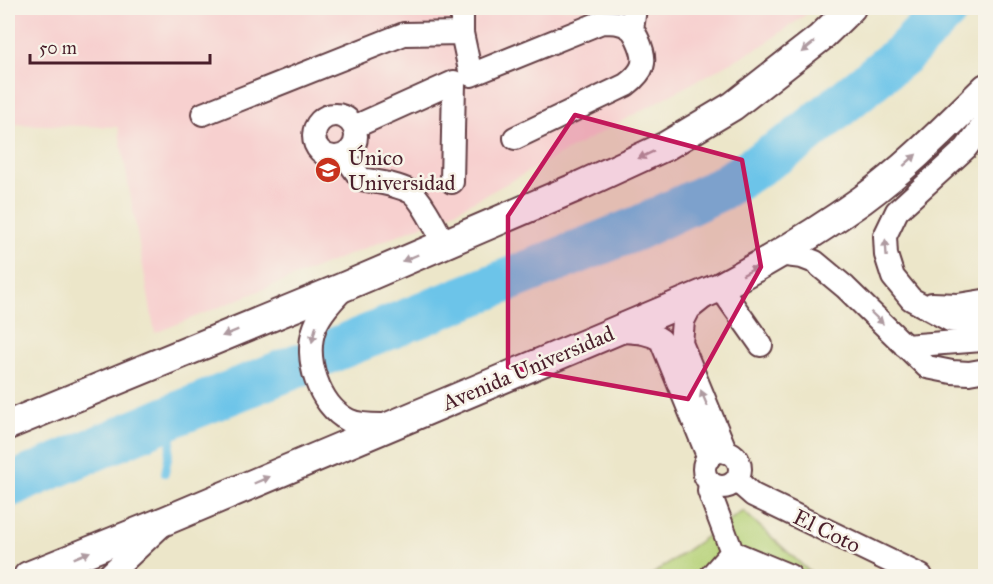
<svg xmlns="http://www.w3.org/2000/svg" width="993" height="584" viewBox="0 0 993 584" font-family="'IM FELL Great Primer',serif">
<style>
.built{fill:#f7d0cf}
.green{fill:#b5d177;stroke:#807851;stroke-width:1.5}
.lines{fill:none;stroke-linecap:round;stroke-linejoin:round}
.stream{stroke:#6cc4e9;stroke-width:8}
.river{stroke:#6cc4e9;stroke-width:44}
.minor-casing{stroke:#623d43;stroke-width:26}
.major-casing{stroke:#623d43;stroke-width:32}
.minor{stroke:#fff;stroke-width:22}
.major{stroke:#fff;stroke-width:28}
.oneway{fill:#ae9aa0}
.marked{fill:#c2185b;fill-opacity:0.2;stroke:#c2185b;stroke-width:4.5;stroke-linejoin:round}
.labels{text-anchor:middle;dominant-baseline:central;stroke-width:5;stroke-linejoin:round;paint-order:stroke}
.poi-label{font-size:22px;fill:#4a1f2b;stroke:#f7f3e8;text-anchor:start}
.street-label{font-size:22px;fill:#4a1f2b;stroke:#f7f3e8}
</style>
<rect width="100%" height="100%" fill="#f7f3e8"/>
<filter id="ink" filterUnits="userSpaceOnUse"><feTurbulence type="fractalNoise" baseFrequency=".0167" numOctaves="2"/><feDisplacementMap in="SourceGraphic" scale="12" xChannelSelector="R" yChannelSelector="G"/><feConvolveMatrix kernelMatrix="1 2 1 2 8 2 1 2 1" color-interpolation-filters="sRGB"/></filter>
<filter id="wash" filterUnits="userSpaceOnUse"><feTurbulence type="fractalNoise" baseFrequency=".008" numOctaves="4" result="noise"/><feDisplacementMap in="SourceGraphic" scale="24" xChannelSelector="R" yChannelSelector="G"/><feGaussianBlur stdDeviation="1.35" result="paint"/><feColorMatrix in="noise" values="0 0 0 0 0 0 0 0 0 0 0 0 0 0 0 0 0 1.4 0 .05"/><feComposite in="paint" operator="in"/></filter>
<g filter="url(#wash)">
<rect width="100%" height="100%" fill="#ece6c9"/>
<path class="built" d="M8,8H815L763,45L450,214L155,333L118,127L8,124Z"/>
<path class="green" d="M743,511L814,576H650Z"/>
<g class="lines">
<path class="stream" d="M165,473L177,414"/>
<path class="river" d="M326,353L638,228L720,189L796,141L904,53L948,8
M8,486L177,414L299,365"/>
</g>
</g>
<g filter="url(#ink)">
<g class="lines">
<g class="minor-casing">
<path id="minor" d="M462,8V33L471,75L602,22C613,22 621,22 630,28C634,31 636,36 638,40C648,62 644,71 626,85L515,138
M632,30L635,8
M203,114L404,34L462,33
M314 136a21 21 0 1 1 42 0a21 21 0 1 1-42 0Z
M354,127L454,82L452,182
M344,155L361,179C377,182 396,184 411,192C421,198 438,232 444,243
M778,254L802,257L815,262L845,287L927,367L952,372L969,373L986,370
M345,287C334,299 321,312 315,327C303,358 319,405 348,420C360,426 376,425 389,425
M720,287L761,345
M704,297L689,309L683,321L681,343L726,452
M932,304L958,305L983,301
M979,321L950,320L911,299L893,277L886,255L885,236L897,211L966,148L986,121
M617,331C633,332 648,331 661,340L709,458
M905,346L982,340
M704 469a18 18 0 1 1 36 0a18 18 0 1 1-36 0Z
M736,480L753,495L921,576
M710,482L709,491L732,552L737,576
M108,576L161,526
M711,576L732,552L790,576"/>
</g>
<g class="major-casing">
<path id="major" d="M8,425L346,286L577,187L666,146L733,106L820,38L851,8
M28,576L167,520L720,287C769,261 817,232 862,200C907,167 946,127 986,88"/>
</g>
<use href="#minor" class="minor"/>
<use href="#major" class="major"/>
</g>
<defs><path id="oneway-solid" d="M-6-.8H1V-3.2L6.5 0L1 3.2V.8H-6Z" transform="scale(1.5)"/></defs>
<g class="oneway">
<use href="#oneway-solid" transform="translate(808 47) rotate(141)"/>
<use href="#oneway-solid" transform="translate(646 155) rotate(155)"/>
<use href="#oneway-solid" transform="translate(910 160) rotate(-42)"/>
<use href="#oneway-solid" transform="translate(886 248) rotate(-94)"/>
<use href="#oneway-solid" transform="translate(410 258) rotate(157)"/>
<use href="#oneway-solid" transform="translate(750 271) rotate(-29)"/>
<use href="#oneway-solid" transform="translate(877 318) rotate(44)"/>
<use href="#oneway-solid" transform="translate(230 333) rotate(158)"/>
<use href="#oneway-solid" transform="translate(314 334) rotate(104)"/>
<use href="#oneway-solid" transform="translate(704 398) rotate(-113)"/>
<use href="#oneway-solid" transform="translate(262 480) rotate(-23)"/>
<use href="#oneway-solid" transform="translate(82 555) rotate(-22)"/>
</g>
</g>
<path class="marked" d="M575,115L742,160L761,267L688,399L508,367V216Z"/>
<defs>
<g id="university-disc" transform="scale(1.35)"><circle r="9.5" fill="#c8321e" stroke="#f7f3e8"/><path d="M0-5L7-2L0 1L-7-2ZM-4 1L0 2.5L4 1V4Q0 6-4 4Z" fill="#fff"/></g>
</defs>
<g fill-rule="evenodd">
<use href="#university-disc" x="328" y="170"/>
</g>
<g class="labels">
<g class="poi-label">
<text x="348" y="157">Único<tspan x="348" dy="25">Universidad</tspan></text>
</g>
<g class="street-label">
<text transform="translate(528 368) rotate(-23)">Avenida Universidad</text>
<text transform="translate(827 531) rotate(26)">El Coto</text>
</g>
</g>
<rect width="993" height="584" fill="none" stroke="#f7f3e8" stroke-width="30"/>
<path d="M30 54v9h180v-9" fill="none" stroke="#4a1f2b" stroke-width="3"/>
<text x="39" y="54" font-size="18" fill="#4a1f2b" stroke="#f7f3e8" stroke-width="4.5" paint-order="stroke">50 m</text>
</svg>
